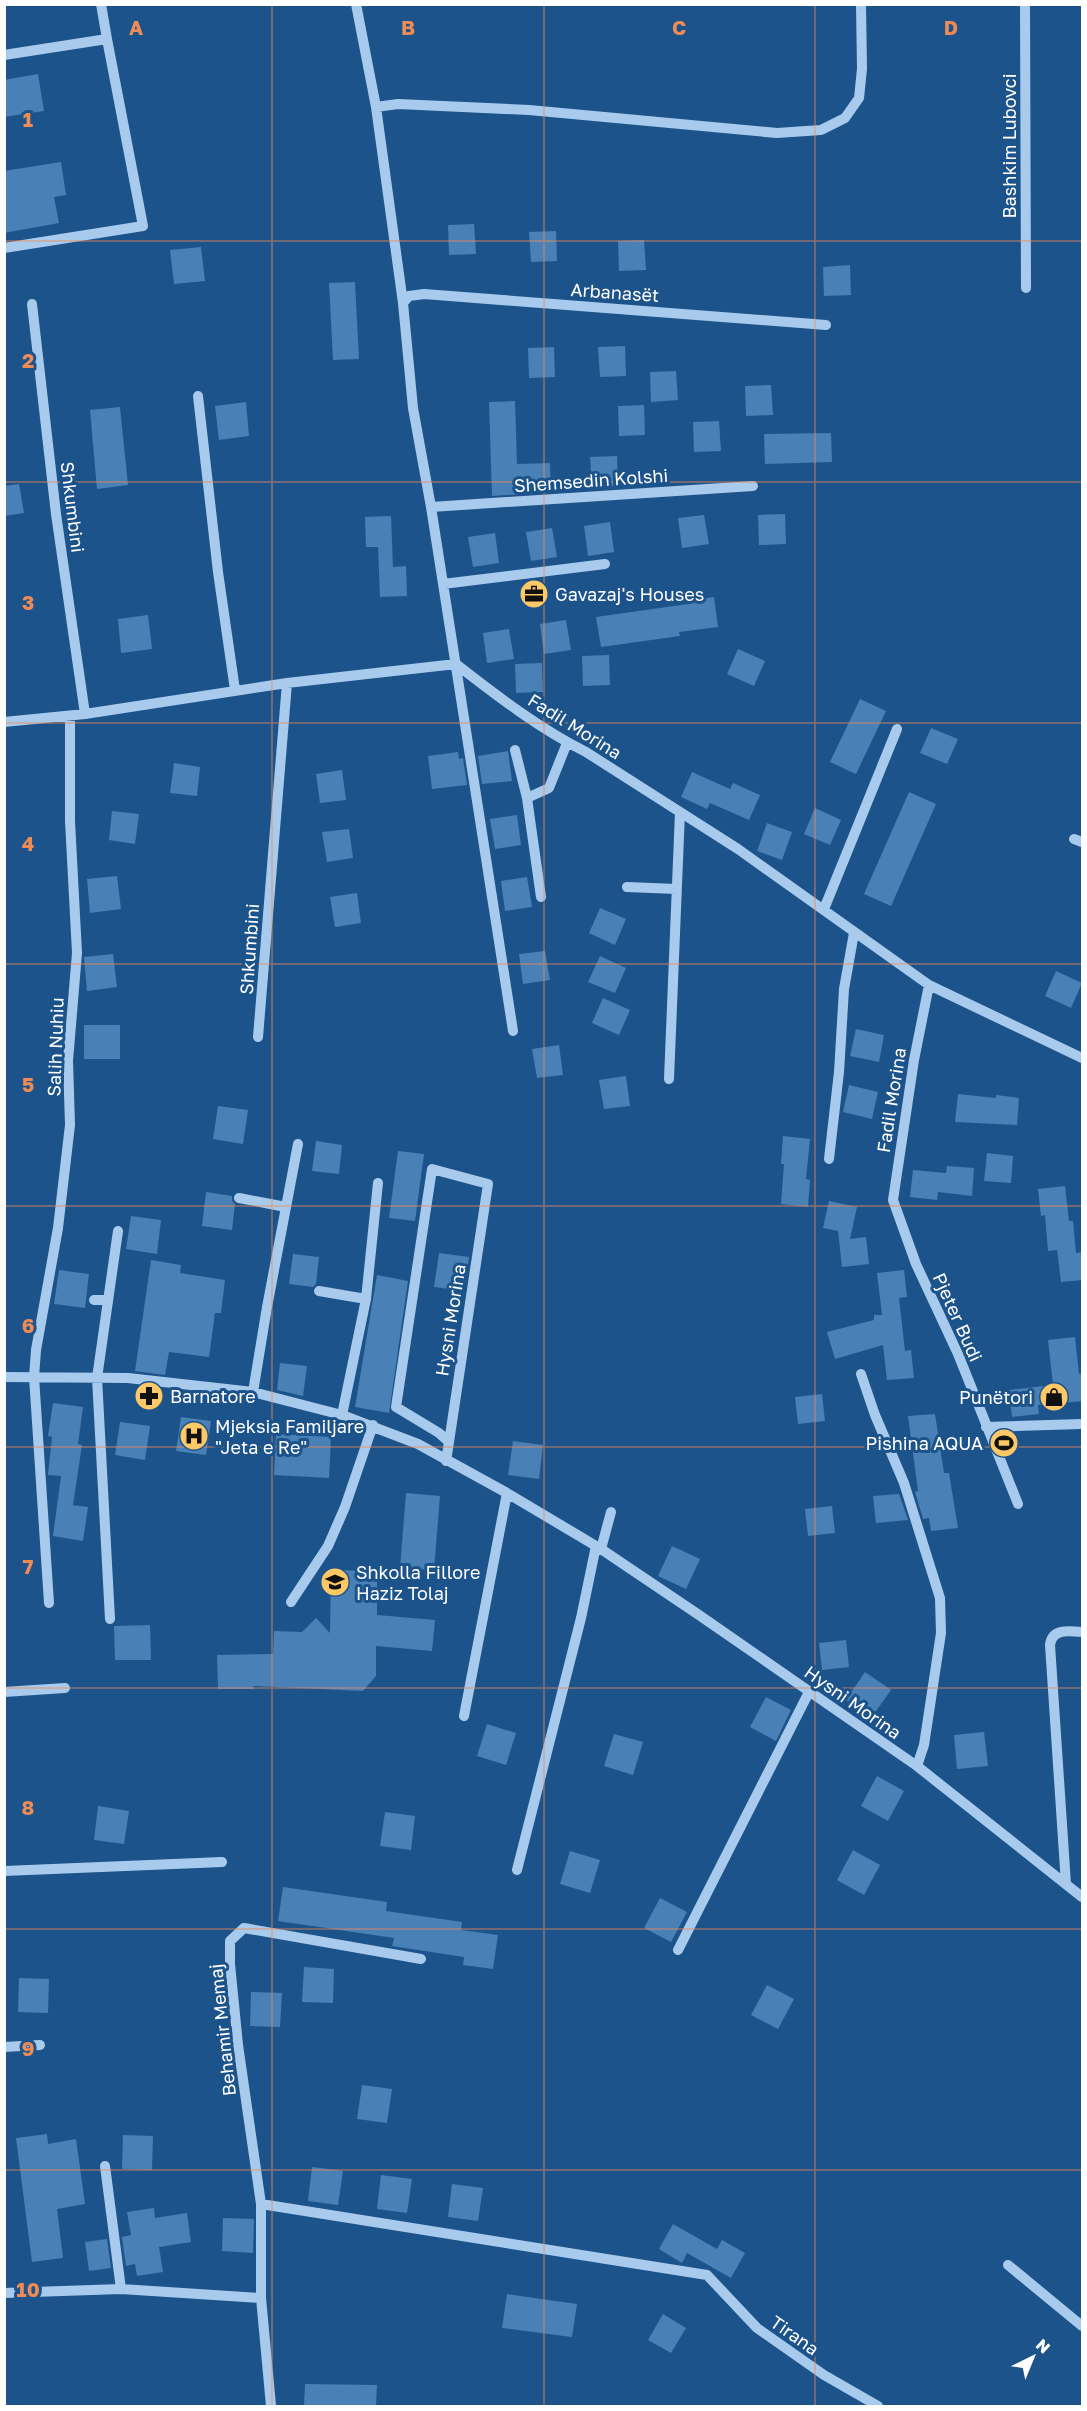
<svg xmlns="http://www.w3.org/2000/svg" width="1087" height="2411" viewBox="0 0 1087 2411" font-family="'Golos Text',sans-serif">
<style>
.building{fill:#4980b5}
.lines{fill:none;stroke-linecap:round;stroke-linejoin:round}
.minor{stroke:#a8cbed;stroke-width:10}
.grid{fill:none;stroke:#ef8b55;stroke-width:1.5;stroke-opacity:0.55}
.labels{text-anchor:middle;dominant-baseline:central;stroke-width:6;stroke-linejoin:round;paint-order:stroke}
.street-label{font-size:18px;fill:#fff;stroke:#1c538b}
.poi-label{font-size:18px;fill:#fff;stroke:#1c538b;text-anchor:start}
.grid-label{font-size:20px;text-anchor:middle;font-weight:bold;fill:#ef8b55;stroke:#1c538b;stroke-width:6;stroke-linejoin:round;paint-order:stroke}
</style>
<rect width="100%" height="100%" fill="#1c538b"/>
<path class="building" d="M38,74L44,111L4,117V80Z
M61,162L66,195L54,197L59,223L4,233V171Z
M474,224L476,254L449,255L448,225Z
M556,231L557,261L531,262L529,232Z
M644,240L646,270L619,271L618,241Z
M201,247L205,281L174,284L170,250Z
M850,265L851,295L824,296L823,267Z
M355,282L359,359L333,360L329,283Z
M625,346L626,376L600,377L598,347Z
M554,347L555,377L529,378L528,348Z
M676,371L678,400L651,402L650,372Z
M771,385L773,415L746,416L745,386Z
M515,401L517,464L550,463L551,492L492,496L489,402Z
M246,402L249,436L219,440L215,406Z
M644,405L645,435L619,436L618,406Z
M120,407L128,485L97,489L90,410Z
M719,421L721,451L694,452L693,422Z
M831,433L832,462L765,464L764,434Z
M617,456L618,486L592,487L590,457Z
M19,484L24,513L4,516V486Z
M785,514L786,544L759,545L758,515Z
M704,515L709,544L682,548L678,518Z
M391,516L393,567L406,566L407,596L380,597L378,547H366L365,517Z
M610,522L614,552L588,556L584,526Z
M552,528L557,557L531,561L526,532Z
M495,533L499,563L473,567L468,537Z
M714,597L718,627L679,632L680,636L601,647L596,617L688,604L687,601Z
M148,615L152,649L121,653L118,619Z
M566,620L571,650L544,654L540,624Z
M509,629L514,659L487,663L483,633Z
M738,649L765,661L754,686L727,674Z
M609,655L610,685L583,686L582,656Z
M542,663L543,692L516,693L515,664Z
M860,699L886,711L856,774L830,762Z
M931,728L958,739L947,764L920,753Z
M508,751L512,781L482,784L478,756Z
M458,752L459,759L463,758L467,785L432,789L428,756Z
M174,763L200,767L197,796L170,793Z
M342,770L346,800L320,803L316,774Z
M692,772L730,789L733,783L760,795L749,820L710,803L707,809L681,797Z
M909,792L936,804L891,906L864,894Z
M815,808L841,820L830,845L804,834Z
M112,811L139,814L135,844L109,840Z
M517,815L521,845L495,849L490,819Z
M767,823L792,832L782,860L757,851Z
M349,829L353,858L327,862L322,832Z
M117,876L121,909L90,913L87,879Z
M527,877L532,907L505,911L501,881Z
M357,893L361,923L335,927L330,897Z
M600,908L626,919L615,945L589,933Z
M545,951L550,980L523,984L519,954Z
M113,954L117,987L87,991L84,957Z
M600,956L626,968L615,993L588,982Z
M1056,971L1082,983L1071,1008L1045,996Z
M603,998L630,1010L619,1035L592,1023Z
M84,1025H120V1059H84Z
M856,1029L884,1035L879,1062L850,1056Z
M559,1045L563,1075L537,1078L532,1049Z
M626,1076L630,1106L604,1109L599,1080Z
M849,1085L878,1092L872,1119L843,1112Z
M958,1094L996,1098V1095L1019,1098L1017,1125L955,1122Z
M218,1106L248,1110L243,1144L213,1139Z
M783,1136L810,1139L806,1179L810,1180L808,1207L781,1204L784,1164H781Z
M316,1141L342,1145L339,1174L312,1171Z
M398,1151L424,1154L415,1221L389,1218Z
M987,1153L1013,1156L1011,1183L984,1181Z
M947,1166L974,1168L972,1196L938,1192L937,1200L910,1197L913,1170L946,1173Z
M1065,1186L1069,1221H1073L1076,1253L1083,1252V1280L1061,1282L1057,1250L1048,1251L1045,1215L1041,1216L1038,1189Z
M206,1192L232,1196V1201L235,1204L232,1230L202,1226Z
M829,1201L857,1207L850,1239L866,1237L869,1264L842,1267L838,1231L823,1228Z
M131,1216L161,1220L157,1254L126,1249Z
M439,1253L469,1257L464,1291L434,1287Z
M293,1254L319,1257L316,1284L313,1287L289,1284Z
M151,1260L181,1265L180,1273L225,1280L221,1313H215L209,1357L169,1352L165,1375L135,1371Z
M59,1270L89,1274L85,1308L54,1304Z
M904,1270L907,1297L899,1298L905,1351L911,1350L914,1378L887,1380L883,1345L835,1359L827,1332L874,1320V1315H882L877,1273Z
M377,1275L408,1281L389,1413L355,1407Z
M1075,1337L1079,1374L1083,1373V1401L1038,1405L1039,1414L1012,1417L1009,1390L1053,1385L1048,1340Z
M280,1363L307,1366L303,1396L277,1390Z
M822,1394L825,1421L798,1424L795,1397Z
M53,1403L83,1407L78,1444L82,1445L73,1505L88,1507L83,1541L53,1536L61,1476L48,1475L52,1437L48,1436Z
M935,1414L944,1473H949L958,1528L931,1531L929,1518L923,1519L915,1492L918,1491L908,1416Z
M181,1417L211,1421L206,1455L176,1451Z
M120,1422L150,1426L145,1460L115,1455Z
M276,1434L331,1437L329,1478L274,1475Z
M513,1441L543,1445L539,1479L508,1475Z
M406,1493L440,1496L434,1570L400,1568Z
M899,1494L908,1520L876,1523L873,1496Z
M832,1506L835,1533L808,1536L805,1509Z
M672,1546L700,1559L686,1589L658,1576Z
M331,1570L377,1571V1615L435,1620L432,1651L376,1646V1676L363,1691L253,1686L254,1689H218L217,1655L273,1654L274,1631L302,1632L316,1618L330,1633Z
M150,1625L151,1660H115L114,1626Z
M846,1640L849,1667L822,1670L819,1643Z
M865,1672L891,1690L871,1718L846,1700Z
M766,1697L791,1710L776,1741L750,1727Z
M487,1724L516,1733L506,1765L477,1756Z
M984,1732L988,1766L957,1769L954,1735Z
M614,1734L643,1742L633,1775L604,1766Z
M877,1776L904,1791L888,1821L861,1806Z
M98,1806L129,1811L124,1844L94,1840Z
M385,1812L415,1816L411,1850L380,1846Z
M853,1850L880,1865L864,1895L837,1880Z
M570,1851L600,1860L590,1893L560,1884Z
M283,1887L387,1902L386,1911L462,1922L461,1930L498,1935L493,1969L463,1965L464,1957L392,1946L394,1938L278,1921Z
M660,1898L687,1912L671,1942L644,1928Z
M304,1967L334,1969L333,2003L302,2002Z
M19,1978L49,1979L48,2013L18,2012Z
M767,1985L794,1999L778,2029L751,2015Z
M251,1992L282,1993L280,2027L250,2026Z
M362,2085L392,2089L387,2123L357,2119Z
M47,2134L48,2144L76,2139L85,2204L57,2209L63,2258L32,2262L16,2138Z
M123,2135L153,2136L152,2170L122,2169Z
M312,2167L343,2171L338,2205L308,2201Z
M381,2175L412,2179L407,2213L377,2209Z
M452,2184L483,2188L478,2221L448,2217Z
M154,2208L155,2218L187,2213L191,2242L159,2247L163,2272L137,2276L135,2264L126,2266L122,2237L131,2235L127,2212Z
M223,2218L254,2219L253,2253L222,2251Z
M673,2224L717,2249L722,2240L745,2253L731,2278L687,2253L682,2263L659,2249Z
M107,2239L111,2268L89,2271L85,2242Z
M507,2294L577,2304L572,2337L502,2328Z
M663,2314L686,2328L671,2353L648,2340Z
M305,2384L377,2385L376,2406H304Z"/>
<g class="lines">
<path class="minor" d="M101,4L107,39
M356,4L376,107L403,303L413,408L431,507L513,1031
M1025,4L1026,288
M4,55L107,39L143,226L4,248
M376,107L398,104L529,110L777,133L821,130L845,118L859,98L862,69L861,4
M403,303L409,296L424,294L826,325
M32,304L56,514L85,714
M198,396L218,572L235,690
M431,507L753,486
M443,584L605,564
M456,664C497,696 540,729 586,752L738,849L929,985L1082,1058
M4,722L85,714L287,683L456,664
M515,750L527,798L541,897
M527,798L549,788L567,743
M1074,839L1082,842
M627,887L676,889
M824,909L897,729
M929,985L914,1060L893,1200L916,1264L958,1354L1018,1504
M258,1037L287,683
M669,1079L680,812
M829,1159L839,1072L844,989L854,933
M239,1198L286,1207
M319,1291L366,1299
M94,1300H108
M861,1374L875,1415L904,1483L940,1598L941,1633L924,1745L917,1766
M4,1377L128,1378L253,1392L342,1415L418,1444L507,1493L601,1549L699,1615L917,1766L1082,1897
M253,1392L267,1307L298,1144
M342,1415L366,1299L378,1183
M986,1427L1082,1424
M446,1461L449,1442L488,1184L432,1169L396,1407L439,1433L449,1442
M601,1549L611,1512
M291,1602L328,1546L345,1507L373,1425
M49,1603L34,1377L36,1350L58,1228L70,1125L68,1061L77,953L70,821V716
M110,1619L97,1378L118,1231
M4,1692L65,1688
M464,1716L507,1493
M517,1870L581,1618L596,1546
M4,1871L222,1862
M1066,1884L1050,1645C1052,1628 1069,1631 1082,1632
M678,1950L809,1692
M4,2047L40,2045
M105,2166L121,2289
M261,2204L707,2275L757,2328L824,2375L878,2406
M1008,2265L1082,2326
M4,2293L121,2289L261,2298
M271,2406L261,2298V2204L238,2045L230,1964V1941L244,1928L421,1959"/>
</g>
<path class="grid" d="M272,4V2406M544,4V2406M815,4V2406M4,241H1082M4,482H1082M4,723H1082M4,964H1082M4,1206H1082M4,1447H1082M4,1688H1082M4,1929H1082M4,2170H1082"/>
<defs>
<g id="office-disc" transform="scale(1.5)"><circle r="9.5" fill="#fdc866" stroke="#1c538b"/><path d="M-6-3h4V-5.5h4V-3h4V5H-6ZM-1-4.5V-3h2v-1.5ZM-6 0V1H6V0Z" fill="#111"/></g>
<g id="pharmacy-disc" transform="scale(1.5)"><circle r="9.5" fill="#fdc866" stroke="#1c538b"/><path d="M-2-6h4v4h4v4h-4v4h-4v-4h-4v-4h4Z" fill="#111"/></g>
<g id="shop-disc" transform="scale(1.5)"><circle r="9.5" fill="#fdc866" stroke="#1c538b"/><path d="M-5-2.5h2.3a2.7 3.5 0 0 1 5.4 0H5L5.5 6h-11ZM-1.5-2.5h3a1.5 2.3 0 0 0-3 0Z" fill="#111"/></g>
<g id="hospital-disc" transform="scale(1.5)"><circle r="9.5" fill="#fdc866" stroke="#1c538b"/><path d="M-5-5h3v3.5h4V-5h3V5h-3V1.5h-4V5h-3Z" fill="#111"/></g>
<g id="stadium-disc" transform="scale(1.5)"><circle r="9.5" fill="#fdc866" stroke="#1c538b"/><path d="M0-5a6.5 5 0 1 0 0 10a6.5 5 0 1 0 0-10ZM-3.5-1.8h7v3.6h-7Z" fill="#111"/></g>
<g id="school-disc" transform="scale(1.5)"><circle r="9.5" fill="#fdc866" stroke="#1c538b"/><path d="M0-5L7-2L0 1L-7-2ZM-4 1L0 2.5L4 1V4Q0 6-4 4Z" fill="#111"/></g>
</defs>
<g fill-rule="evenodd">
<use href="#office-disc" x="534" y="594"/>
<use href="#pharmacy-disc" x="149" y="1396"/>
<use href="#shop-disc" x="1054" y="1397"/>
<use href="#hospital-disc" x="194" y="1436"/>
<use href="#stadium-disc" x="1004" y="1443"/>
<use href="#school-disc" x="335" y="1582"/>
</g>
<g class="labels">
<g class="street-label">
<text transform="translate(1009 146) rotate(-90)">Bashkim Lubovci</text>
<text transform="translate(615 292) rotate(4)">Arbanasët</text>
<text transform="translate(591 480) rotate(-4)">Shemsedin Kolshi</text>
<text transform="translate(73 507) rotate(83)">Shkumbini</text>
<text transform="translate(575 726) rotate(32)">Fadil Morina</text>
<text transform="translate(249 949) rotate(-86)">Shkumbini</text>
<text transform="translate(55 1047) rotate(-88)">Salih Nuhiu</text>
<text transform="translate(891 1100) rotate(-81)">Fadil Morina</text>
<text transform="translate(958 1317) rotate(66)">Pjeter Budi</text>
<text transform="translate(450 1320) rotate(-81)">Hysni Morina</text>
<text transform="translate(853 1702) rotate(35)">Hysni Morina</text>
<text transform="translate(222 2030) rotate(-96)">Behamir Memaj</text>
<text transform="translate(795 2335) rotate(35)">Tirana</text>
</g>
<g class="poi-label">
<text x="555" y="594">Gavazaj's Houses</text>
<text x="170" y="1396">Barnatore</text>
<text x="1033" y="1397" text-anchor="end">Punëtori</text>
<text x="215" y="1426">Mjeksia Familjare<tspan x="215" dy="21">"Jeta e Re"</tspan></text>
<text x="983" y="1443" text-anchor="end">Pishina AQUA</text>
<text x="356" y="1572">Shkolla Fillore<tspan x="356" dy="21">Haziz Tolaj</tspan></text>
</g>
</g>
<g class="grid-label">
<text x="136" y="35">A</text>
<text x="408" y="35">B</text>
<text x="679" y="35">C</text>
<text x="951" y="35">D</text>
<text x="28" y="127">1</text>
<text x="28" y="368">2</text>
<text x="28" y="610">3</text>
<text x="28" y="851">4</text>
<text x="28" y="1092">5</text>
<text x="28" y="1333">6</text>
<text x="28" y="1574">7</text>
<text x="28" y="1815">8</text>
<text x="28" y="2056">9</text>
<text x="28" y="2297">10</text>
</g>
<rect width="1087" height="2411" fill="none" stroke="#ffffff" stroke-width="12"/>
<g transform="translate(1033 2357) rotate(43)" stroke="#1c538b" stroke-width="4.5" paint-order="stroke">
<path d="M0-4.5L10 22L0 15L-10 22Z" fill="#ffffff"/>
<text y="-9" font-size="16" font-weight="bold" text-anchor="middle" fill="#ffffff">N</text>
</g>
</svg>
